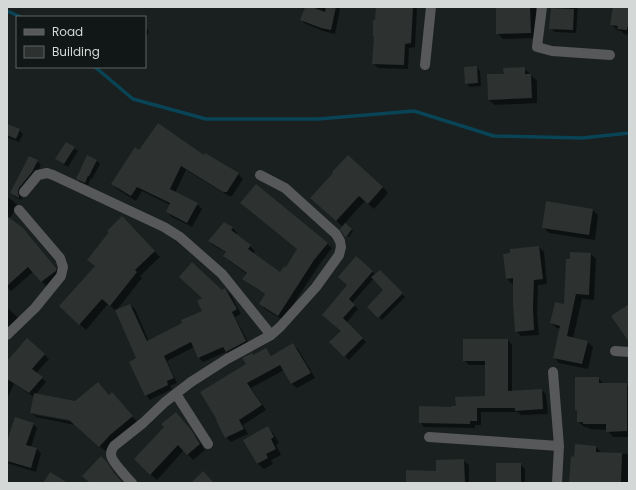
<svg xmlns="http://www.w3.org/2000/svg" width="636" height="490" viewBox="0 0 636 490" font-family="Poppins,sans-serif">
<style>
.shadow{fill:#0007;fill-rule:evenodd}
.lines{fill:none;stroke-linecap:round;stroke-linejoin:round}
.stream{stroke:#094456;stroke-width:3.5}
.building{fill:#2d3230}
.street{stroke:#565859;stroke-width:10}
</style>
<rect width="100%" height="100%" fill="#1a1f1f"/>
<path class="shadow" d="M223,7H235V8Z
M296,7H339L340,9L335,34L326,32L306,24L301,20L306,9Z
M377,7H417L415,47L409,48L408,69L378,68L373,63Z
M497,7H536V38L503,39L497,33Z
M553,7H578L576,33L555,32L551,28Z
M614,7H629V35L624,34L621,31L617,30L611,24Z
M145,27L149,31L145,40Z
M477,67L480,71L481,86L470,87L466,83Z
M524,68L537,81V103L495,105L489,100L505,75Z
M7,125L19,130L23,134L19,142L7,137Z
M74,148L78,151L68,167L60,162L56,159Z
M140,152L204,157L238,174L243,179L232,196H229L186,170L175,193L197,204L202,209L192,227L172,217L167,212L170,205L142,191L136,201L117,189L112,184Z
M87,156L97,161L100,164L92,179L91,178L88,185L80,182L77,178Z
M37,161L41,165L35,176L22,192L21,198L22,200L15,197L11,193Z
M383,187L388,193L374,209L365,201L344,224L353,231L349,237L345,235L343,227L317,204Z
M7,197L13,201L18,206L9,219L28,234L60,274V275L46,286L33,272L11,291L7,287Z
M241,203L327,244L332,248L319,265L283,320L265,309L260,304L266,295L249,284L244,279L247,274L229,261L225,256L227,253L214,246L209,241L231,228L229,235L233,228L237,233L236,235L250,246L255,251L253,254L280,273L286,268L298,249L246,208Z
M593,210L598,215L595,240L549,233L543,227Z
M122,218L160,257L140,276L142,278L116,311L108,304L86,330L66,312L96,267L88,260Z
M539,247L544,252L547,284L538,285L537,313L539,335L521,336L516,331L514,283L512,284L507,279Z
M591,254L596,259L594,300L582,299L573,338L587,341L593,347L588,369L559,363L554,357L561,329L557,328L551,323L564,305L570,260Z
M356,257L376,275L380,271L405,297L382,320L368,307L384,291L374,278L352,303L358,309L346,323L366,342L349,360L331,342L342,331L327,318L348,285Z
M225,289L231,295L241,314L235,317L250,346L231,356L226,352L203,362L199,358L194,347L167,361L177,383L170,386L172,389L150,400L146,395L137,359L130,305L135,309L149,342L204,311L222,291Z
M7,307L21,321L7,334Z
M27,339L49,359L36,373L46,382L36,394L76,402L98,383L110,396L117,398L137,422L115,440L105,451L75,425L36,417L31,412L34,397L14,384L7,399V362ZM35,413L74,420V422L35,415Z
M508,340L512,345V392L542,390L546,395L548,414L521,415L518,412H481V425H475V428L424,427L420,422L452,409L486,397V365H469L464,360Z
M293,345L298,349L315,378L297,388L292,384L284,370L251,388L266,410L243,425L248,434L231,442L226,437L247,364L253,356L266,349L272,357Z
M598,378L604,384H626L629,387V437H613L608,431L607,430L590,429L587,427H584L578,421V411L576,409Z
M182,419L197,438L205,450L193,460L184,450L157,480L141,465Z
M33,424L37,428L31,447L37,449L41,453L36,472L7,463V442Z
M267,427L273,433L279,443L276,445L281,455L271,460L273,464L264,469L258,464L245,440Z
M596,447L601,452V453L629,454V483H570L575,458Z
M463,460L469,465V483H407L437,472Z
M520,464L525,469V483H497Z"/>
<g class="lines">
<path class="stream" d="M7,11L21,17
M95,67L133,99L206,119H318L414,111L494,136L582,138L629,133"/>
</g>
<path class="building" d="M305,7H312L325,12L326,7H336L331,30L321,28L300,20Z
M376,7H413L411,43L405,44L404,65L372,64L374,36H373V20H375Z
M496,7H530L531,33L496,34Z
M613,7H629V27H627V30L617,29L618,26L610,25Z
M551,8L574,9L573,30L549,29Z
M477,66L478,83L465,84L464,67Z
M525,67V74H531L532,98L488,100L487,74H504L503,68Z
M158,123L204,155L205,153L239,173L227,192H223L181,166L170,189L198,203L187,223L166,212L170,203L137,187L131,196L111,184L135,147L139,150Z
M7,124L20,129L16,139L7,135Z
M66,142L75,147L64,164L55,159Z
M87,155L97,160L89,176H88L85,183L76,179Z
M348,155L383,187L368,204L359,196L336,221L310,198L333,173L332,172Z
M29,156L38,160L32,172L19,188L18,191L19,198L10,193Z
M256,184L328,243L314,260L278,316L259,304L265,294L242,279L247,273L223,256L226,252L208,241L224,222L233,227L231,230L251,245L248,249L280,272L284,266L286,267L297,249L240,203Z
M546,201L593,209L589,235L542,228Z
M7,216L23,228L56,268V271L41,282L28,267L7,286Z
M122,216L155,251L135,270L137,272L110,306L102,299L79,325L59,306L95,266L87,260L109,232L107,231Z
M345,223L352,229L346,237L344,236L340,229Z
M539,246L543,279L534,280L533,307L534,330L515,332L513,304V278L506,279L503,254L510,253V249Z
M570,252L591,253L589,295L576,294L567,336L588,341L582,364L553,358L560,326L550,323L555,302L564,304L566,259H570Z
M356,256L373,271L349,299L355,305L343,318L363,338L344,357L329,342L341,331L322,315L347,285L338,277Z
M192,262L222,290L225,288L226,290L237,309L232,312L246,341L226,352L223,347L198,358L191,342L164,356L174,378L167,381L168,385L145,396L129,362L136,358L115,310L130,304L147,341L182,323L181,320L202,311L197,301L202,298L179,277Z
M380,270L403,293L378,318L367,307L383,290L371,277Z
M629,304V342L611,316Z
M27,338L45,354L32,369L43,377L29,393L7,379V361Z
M463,339H508V391L542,389L543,409L515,411V408H477V421H470V424L419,423V406L451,407V406H456L455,397L485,396V361H463Z
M293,343L311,373L291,384L280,365L247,383L262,405L239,420L244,429L225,438L216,420H217L200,392L246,364L242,358L252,353L253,355L266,348L271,356Z
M575,377H599V383H627V431L606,432V424H583V422H577V410H575Z
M98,382L109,395L112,392L133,416L110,435L99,447L69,420L30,413L34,393L75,401Z
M176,412L192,431L200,444L187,455L178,445L150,475L134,459L164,427L161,424Z
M15,417L34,423L26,445L37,448L31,468L7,461V441Z
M268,426L274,437L271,439L276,449L266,454L268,458L257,464L243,440Z
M575,444L596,446V452L622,453L621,483H569L571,456L574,457Z
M101,456L106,461L113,471V472L123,483H90L82,476Z
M464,459L465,483H406V470L436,471V460Z
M496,463H521V483H496Z
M203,471L214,483H191Z
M50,472L68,483H43Z"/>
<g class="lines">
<path class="street" d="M542,7L537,47L552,51L610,55
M425,65L431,7
M24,192L38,175L47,173L53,175L164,227L180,237L222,274L271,335
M7,335L35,308L61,276L63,267L60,258L19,210
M615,351L629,352
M553,372L559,446L557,483
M176,394L208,444
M429,437L559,446
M132,483C127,478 114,463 112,458C110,454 112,449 114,446L143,423L165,402L191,382L227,359L271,335L280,327L316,287L339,255L341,247L340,241L336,234L285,188L260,175"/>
</g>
<rect width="636" height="490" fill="none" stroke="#d4d8d7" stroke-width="16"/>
<rect x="16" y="16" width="130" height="52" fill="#111616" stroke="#5f6463"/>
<rect x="24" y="29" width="20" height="6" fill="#565859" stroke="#5f6463"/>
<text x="52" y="36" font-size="12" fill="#d4d8d7">Road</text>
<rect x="24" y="46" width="20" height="12" fill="#2d3230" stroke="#5f6463"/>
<text x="52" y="56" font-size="12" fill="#d4d8d7">Building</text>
</svg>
